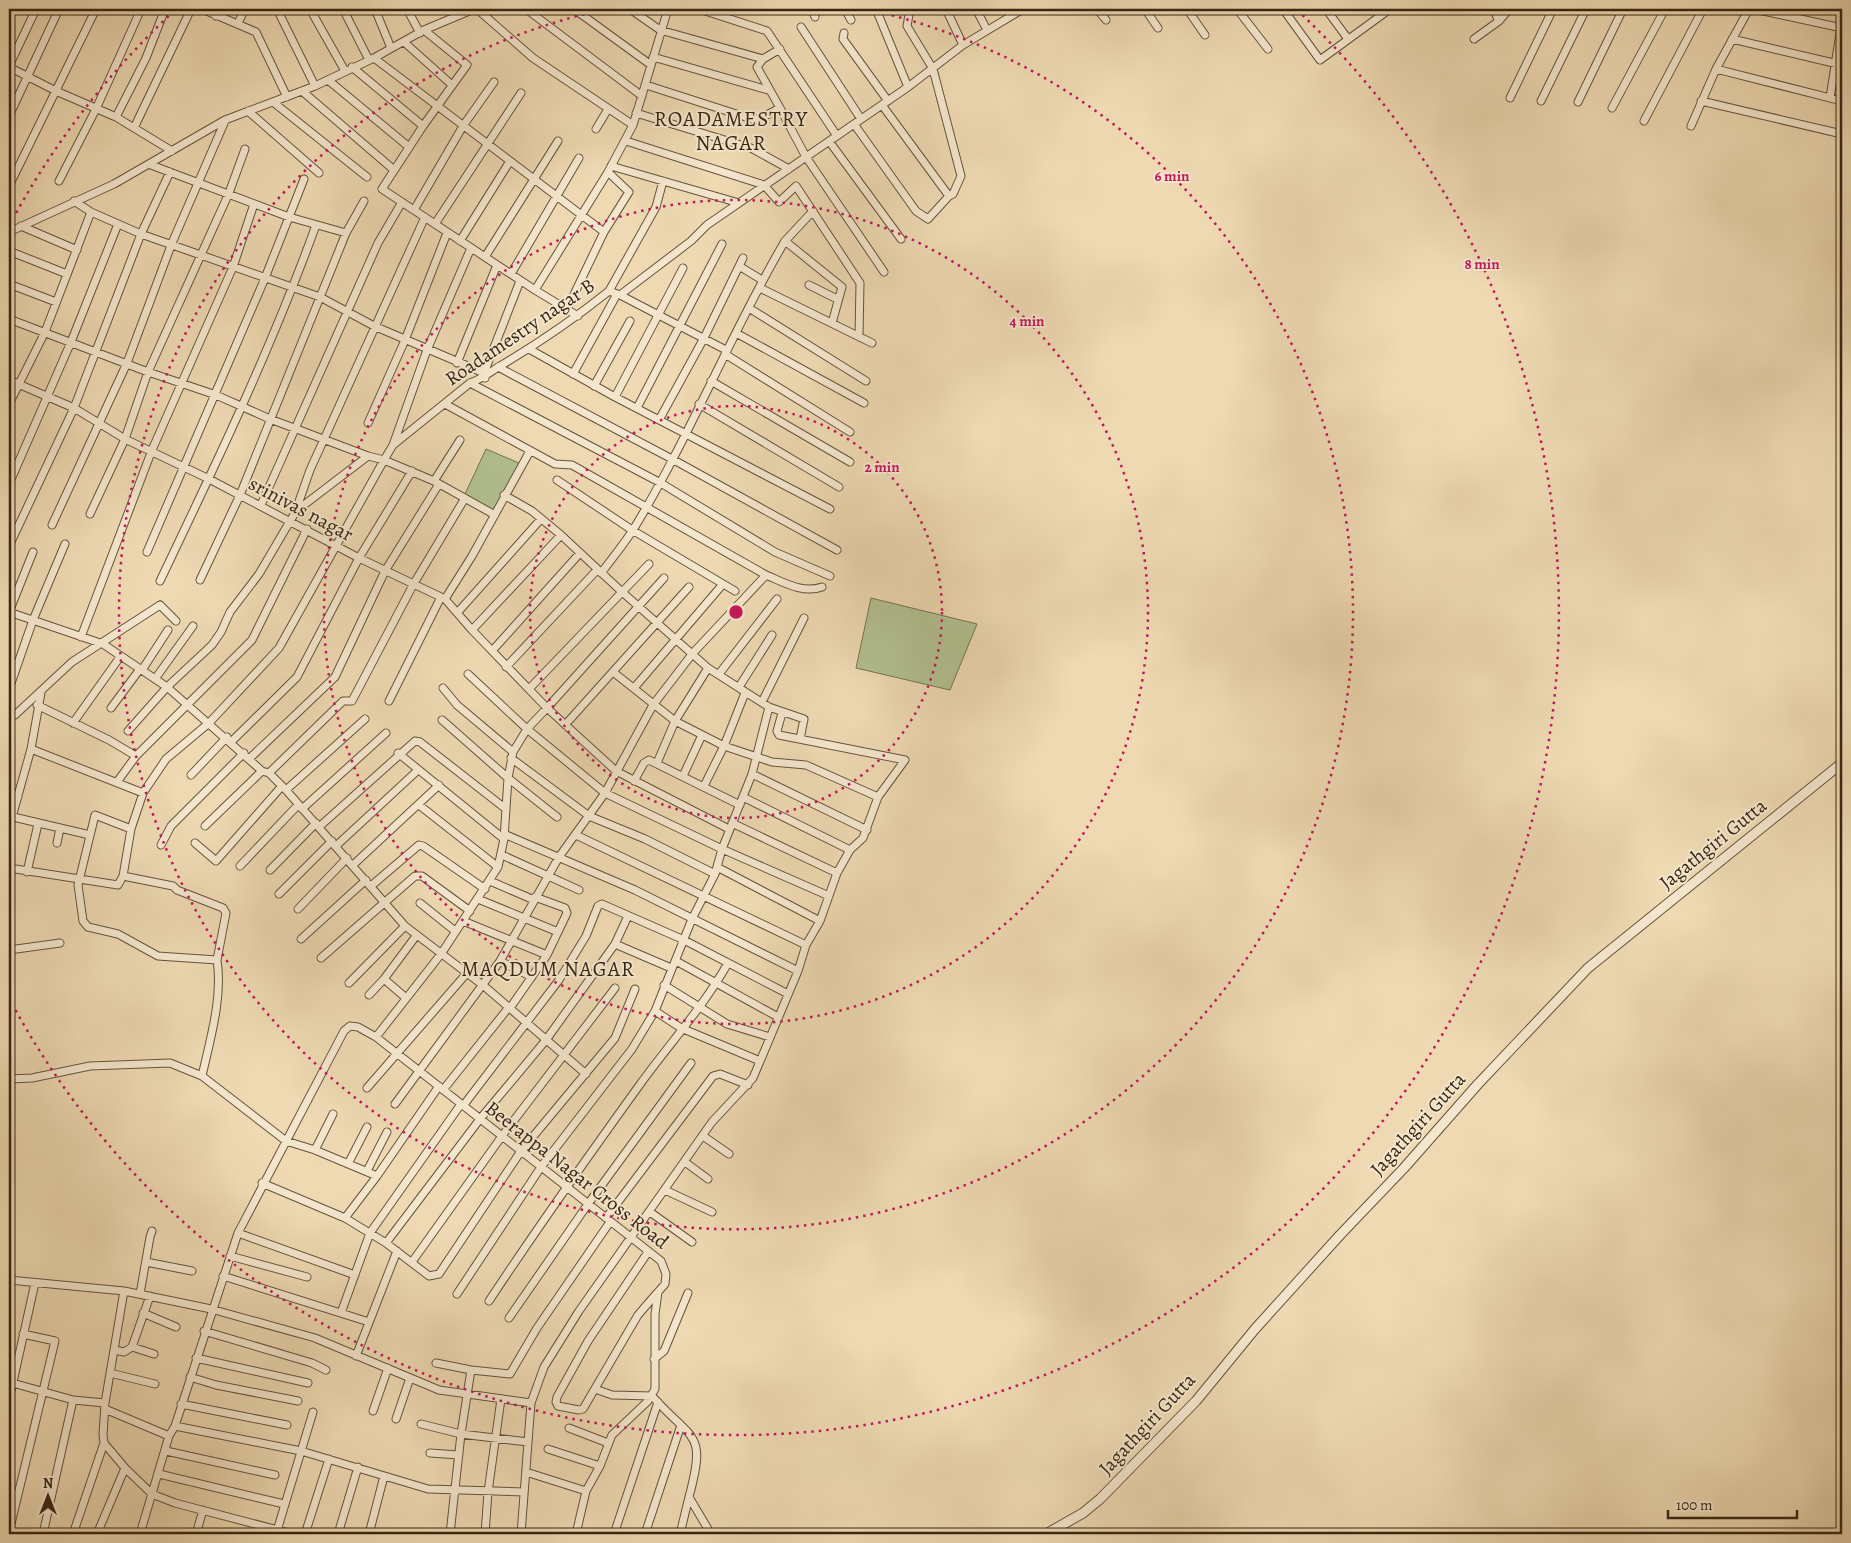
<svg xmlns="http://www.w3.org/2000/svg" width="1851" height="1543" viewBox="0 0 1851 1543" font-family="Alegreya,serif">
<style>
.green{fill:#b2c091;stroke:#747352}
.lines{fill:none;stroke-linecap:round;stroke-linejoin:round}
.minor-casing{stroke:#65533b;stroke-width:9}
.tertiary-casing{stroke:#65533b;stroke-width:11}
.minor{stroke:#f4e6cd;stroke-width:7}
.tertiary{stroke:#f4e6cd;stroke-width:9}
.ring{fill:none;stroke:#c2185b;stroke-width:2.5;stroke-dasharray:2.5 5}
.labels{text-anchor:middle;dominant-baseline:central;stroke-width:4;stroke-linejoin:round;paint-order:stroke}
.street-label{font-size:20px;fill:#372613;stroke:#f4e6cd}
.neighbourhood-label{font-size:21px;letter-spacing:1px;fill:#372613;stroke:#f4e6cd}
.centre{fill:#c2185b;stroke:#f4e6cd;stroke-width:2.5}
.ring-label{font-size:15px;text-anchor:middle;font-weight:bold;fill:#c2185b;stroke:#f4e6cd;stroke-width:4;stroke-linejoin:round;paint-order:stroke}
</style>
<rect width="100%" height="100%" fill="#eed9b2"/>
<filter id="stains"><feTurbulence type="fractalNoise" baseFrequency=".004" numOctaves="4"/><feColorMatrix values="0 0 0 0 .2 0 0 0 0 .09 0 0 0 0 .02 0 0 0 .5 -.17"/></filter>
<radialGradient id="worn" r=".72"><stop offset=".6" stop-color="#630" stop-opacity="0"/><stop offset="1" stop-color="#630" stop-opacity=".3"/></radialGradient>
<path class="green" d="M486,449L519,463L493,511L465,494Z
M871,598L977,624L950,690L856,668Z"/>
<g class="lines">
<g class="minor-casing">
<path id="minor" d="M202,9L256,32L287,97
M277,9L315,86
M310,9L345,71
M343,9L369,60
M375,9L391,48
M407,9L420,33
M477,9L533,58L633,125
M526,9L642,96
M574,9L651,65
M630,9L660,30L763,59
M699,9L767,31L837,136
M812,9L815,17
M845,9L851,20
M876,9L908,87
M946,9L963,45
M976,9L987,30
M1097,9L1106,20
M1145,9L1158,28
M1187,9L1205,35
M1237,9L1268,49
M1283,9L1320,60L1390,9
M1326,9L1348,39
M1754,9L1842,28
M216,16L219,9
M1499,21L1509,9
M238,23L245,9
M801,27L861,119
M424,30L467,65L423,126L382,189L535,290L578,316
M844,33L843,39L888,101
M1474,39L1499,21L1493,9
M1732,39L1842,65
M404,42L452,85
M653,57L768,90
M374,58L604,232
M9,66L36,9
M9,67L56,91L116,117L172,151
M352,67L423,126
M1716,69L1842,101
M328,80L409,147
M646,85L752,119H759L780,108L757,67L763,59L780,49
M302,91L394,170
M1510,98L1553,9
M1830,98L1842,20
M1541,101L1586,9
M1701,101L1842,134
M273,102L367,177
M1578,102L1623,9
M882,105L949,196
M780,108L806,157L884,272
M1612,108L1665,9
M248,111L319,173
M636,113L751,148L789,169
M9,116L59,9
M116,117L146,58L165,9
M1644,121L1703,9
M854,124L916,211L928,219L949,196L953,194L961,176L933,69L907,26L910,9
M1691,126L1716,69L1749,9
M134,128L191,9
M596,129L608,109
M626,141L764,185L779,202L796,186L860,283L859,337
M829,141L901,239
M151,165L289,217L346,233
M611,166L739,203
M59,181L96,109L141,9
M9,186L96,9
M74,201L91,212L141,234L320,297L374,326L484,373L485,378
M414,210L463,126L494,82
M435,224L521,93
M21,226L77,250
M9,232L114,184L225,120L315,86L374,58L424,30L474,9
M460,241L510,161
M785,241L813,211
M9,251L67,274
M485,257L558,141
M739,266L762,280
M511,274L579,158
M9,284L56,302
M809,285L837,299
M760,288L872,343
M535,290L608,172
M609,291L656,207L663,181
M620,295L726,350
M749,308L866,381
M567,309L604,232L629,192L608,172L633,125L668,9
M9,319L148,372L216,395L270,419L368,456
M736,333L864,403
M529,349L615,397L830,509
M725,354L850,432
M457,363L497,265
M498,367L672,459L837,550
M484,373L520,281
M573,374L617,294
M9,380L74,408L125,439L209,479L359,558L445,599L472,630L547,708L664,578
M711,381L850,462
M470,383L659,482L775,552L830,576
M594,386L630,321
M615,397L683,268
M9,404L45,332L91,212
M445,404L555,464L572,465L766,575C783,582 803,594 822,587
M699,404L839,487
M637,408L722,244
M659,420L704,338L743,258
M368,423L405,340L447,233
M393,445L427,350L471,248
M557,480L632,530L735,591
M434,481L460,440
M9,484L71,342L118,224
M504,495L532,511L561,535L621,591L708,668L769,707L752,774L722,849L715,874L692,919L655,1011
M261,505L378,243L402,202
M296,510L310,470L425,217
M90,514L125,439L148,372L229,193L245,149
M52,525L127,363L172,243L225,121
M9,546L74,408L141,234L170,172
M147,552L265,278L304,179
M601,573C612,559 623,545 633,530C690,437 730,334 785,241L842,287L832,323
M200,580L240,495L346,233L364,201
M160,581C216,464 272,347 316,225
M445,599L472,556L530,451
M9,612L103,644L167,687L262,771L269,773L286,790L405,926L484,986L586,1074
M9,612L33,552
M458,612L541,519
M472,630L561,535
M81,637L152,450L233,267L254,204
M492,651L580,553
M506,667L597,570
M142,670L168,630
M613,672L675,721L724,746L772,762L806,765L878,797
M468,674L527,729L605,793L722,849L829,896
M719,674L777,599
M155,679L193,626
M739,687L772,635
M443,688L457,705L513,752
M634,688L723,584
M9,689L33,620L65,544
M529,689L649,564
M389,701L441,597
M762,702L804,618
M37,705L109,740L136,756
M769,707L804,719L800,739
M111,708L140,669
M9,716L15,715L72,662L160,605L176,621
M442,720L508,778L557,817
M73,723L120,657
M565,725L689,587
M128,731L167,687L212,645L221,632L230,612L259,574L296,511L368,456L384,460L393,445L470,383C482,379 490,372 500,366C539,343 574,319 609,291L620,295L691,241L707,225L908,87L963,45L1023,9
M231,742L297,677L359,558L412,471
M31,749L143,793
M398,753L504,839
M250,758L335,677L385,571L439,484
M511,758L589,816L645,839L715,874
M657,763L675,721L708,668
M269,773L343,701H352L413,585L465,498
M752,774L867,830
M191,775L227,737
M683,776L702,735
M634,781L644,763L649,760L740,805
M117,782L136,756L252,640L307,529
M704,786L724,746L745,693
M286,790L365,719
M9,793L18,797
M743,797L850,850
M419,805L498,867
M302,809L386,733
M9,816L90,835
M12,817L31,749L41,693
M732,823L837,873
M205,826L262,771
M319,827L415,741L420,742L506,809
M131,829L95,815L78,885L83,921L88,927L118,934L158,956L217,960C223,997 210,1040 202,1076
M504,834L635,890L798,971
M576,835L806,945
M57,843L60,828
M195,843L216,861L282,786
M161,845L171,826L244,753
M336,846L418,770
M502,855L579,890
M353,865L439,785
M240,866L298,805
M717,867L820,921
M9,868L118,885L123,876L131,829L143,793L166,759L209,723L279,648L384,460L434,481L495,515
M270,870L316,823
M27,872L38,824
M123,876L173,886L177,890L223,908L226,913L217,960
M490,881L534,900
M371,886L419,845L423,846L485,889
M279,894L332,841
M478,899L558,932
M420,903L455,931
M298,909L347,858
M463,921L547,955
M301,939L366,880
M615,944L628,916
M9,950L60,943
M321,958L415,876H422L470,911
M500,961L532,977
M676,961L778,1017
M349,983L405,926
M664,985L727,1024L770,1037
M369,995L384,979
M406,998L384,979L416,936
M510,1008L547,955L567,913L565,908L535,897
M376,1037L661,1261L666,1274L665,1284L658,1292L655,1314V1389L648,1401L612,1435L600,1466L586,1491L576,1534
M9,1079L32,1078L90,1066L170,1063L202,1076L286,1141L315,1150L377,1176
M367,1088L467,973
M443,1090L509,1007
M395,1104L500,961L559,857L605,793L653,705L693,653L766,575
M463,1106L559,980L586,936L598,906L602,904L684,940L788,994
M703,1136L729,1154
M315,1150L333,1114
M685,1162L708,1179
M348,1164L367,1127
M367,1171L387,1132
M262,1183L345,1218L386,1243L429,1276L439,1274L521,1151L615,1038L635,989
M665,1190L712,1212
M650,1212L692,1242
M345,1218L377,1176L439,1086
M606,1218L713,1076L720,1074L748,1085
M238,1233L355,1275
M386,1243L480,1119L546,1040L615,944L671,968
M648,1252L588,1341L557,1397L556,1402L558,1406L579,1410L583,1409L638,1315L657,1293
M230,1256L307,1277
M146,1262L192,1271
M412,1262L502,1136L615,988
M223,1276L369,1322
M9,1280L124,1291L211,1309L315,1338L439,1390L531,1403
M124,1291L105,1403L103,1435L104,1443L125,1468L152,1494L175,1503L293,1534
M140,1294L150,1237L152,1231
M457,1294L541,1167L632,1049L655,1011L681,1028L760,1061
M489,1301C538,1227 589,1155 641,1083C670,1043 704,1006 728,963
M143,1313L176,1327
M341,1313L370,1233L461,1104
M509,1318L588,1204L691,1063
M204,1331L312,1363L326,1370
M132,1347L154,1354
M114,1350L124,1352L132,1347L150,1296
M356,1356L397,1251
M196,1358L308,1383
M654,1359L664,1351L688,1293
M436,1363L471,1370L510,1374L537,1328L610,1222
M110,1373L155,1384
M190,1377L216,1385L298,1401
M9,1382L73,1400L105,1403
M595,1389L612,1395L652,1396C693,1442 707,1430 689,1497L711,1534
M9,1400L35,1283
M181,1404L287,1425
M105,1409L169,1436
M373,1411L388,1368
M396,1419L410,1378
M421,1424L461,1434L528,1442
M175,1426L301,1451L428,1489L524,1492
M569,1428L608,1443
M548,1449L600,1466
M166,1451L275,1475
M430,1453L459,1455
M526,1472L586,1491
M159,1474L284,1504
M141,1531L153,1534
M9,1532L55,1341L23,1334
M43,1534L73,1400
M73,1534L104,1443
M97,1534L125,1468
M140,1534L169,1436L175,1426L238,1233L344,1031L350,1026L358,1027L376,1037L441,954L498,867L504,839L508,778L513,752L527,729L547,708L616,771L729,829
M196,1534L203,1510
M276,1534L313,1412
M305,1534L329,1459
M338,1534L358,1467
M369,1534L384,1476
M450,1534L461,1434L471,1370
M485,1534L488,1492L501,1399
M521,1534L531,1403L544,1367L579,1311L712,1122L753,1078L798,971L806,945L820,921L837,873L850,850L863,838L878,797L905,760L779,735L777,731L782,713
M614,1534L658,1402
M645,1534L681,1425
M680,1534L689,1497"/>
</g>
<g class="tertiary-casing">
<path id="tertiary" d="M1046,1534L1083,1513L1100,1499L1196,1401L1255,1329L1340,1235L1404,1168L1478,1084L1588,968L1842,763"/>
</g>
<use href="#minor" class="minor"/>
<use href="#tertiary" class="tertiary"/>
</g>
<g class="ring">
<circle cx="736" cy="612" r="206"/>
<circle cx="736" cy="612" r="412"/>
<path d="M870 10A617 617 0 1 1 602 10"/>
<path d="M9 226A823 823 0 0 1 175 10M1297 10A823 823 0 1 1 9 998"/>
</g>
<g class="labels">
<g class="street-label">
<text transform="translate(520 332) rotate(-34)">Roadamestry nagar B</text>
<text transform="translate(301 509) rotate(28)">srinivas nagar</text>
<text transform="translate(1713 844) rotate(-39)">Jagathgiri Gutta</text>
<text transform="translate(1418 1124) rotate(-48)">Jagathgiri Gutta</text>
<text transform="translate(577 1175) rotate(38)">Beerappa Nagar Cross Road</text>
<text transform="translate(1147 1424) rotate(-47)">Jagathgiri Gutta</text>
</g>
<g class="neighbourhood-label">
<text x="731" y="119">ROADAMESTRY<tspan x="731" dy="24">NAGAR</tspan></text>
<text x="548" y="969">MAQDUM NAGAR</text>
</g>
</g>
<circle cx="736" cy="612" r="8" class="centre"/>
<g class="ring-label">
<text x="1172" y="181">6 min</text>
<text x="1482" y="269">8 min</text>
<text x="1027" y="326">4 min</text>
<text x="882" y="472">2 min</text>
</g>
<rect width="1851" height="1543" fill="none" stroke="#eed9b2" stroke-width="30"/>
<rect x="10" y="10" width="1831" height="1523" fill="none" stroke="#372613" stroke-width="2.5"/>
<rect x="15" y="15" width="1821" height="1513" fill="none" stroke="#372613"/>
<g transform="translate(48 1496)" stroke="#f4e6cd" stroke-width="4" paint-order="stroke">
<path d="M0-4L9 19L0 12L-9 19Z" fill="#372613"/>
<text y="-8" font-size="14" font-weight="bold" text-anchor="middle" fill="#372613">N</text>
</g>
<path d="M1668 1510v8h129v-8" fill="none" stroke="#372613" stroke-width="2.5"/>
<text x="1676" y="1510" font-size="15" fill="#372613" stroke="#f4e6cd" stroke-width="4" paint-order="stroke">100 m</text>
<rect width="100%" height="100%" filter="url(#stains)"/>
<rect width="100%" height="100%" fill="url(#worn)"/>
</svg>
